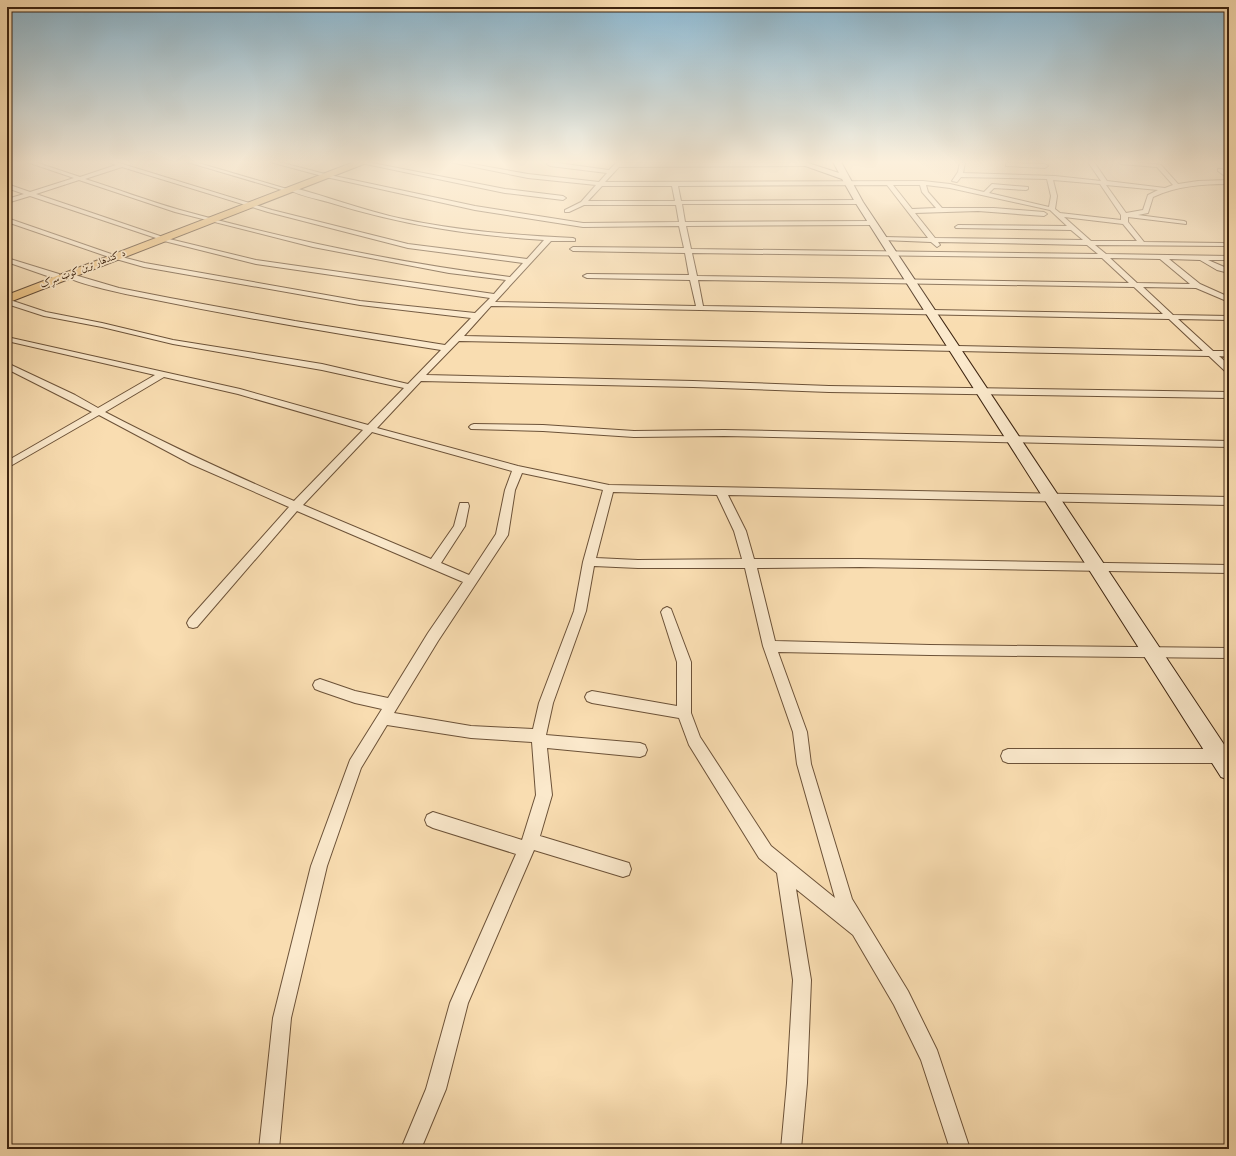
<svg xmlns="http://www.w3.org/2000/svg" width="1236" height="1156" viewBox="0 0 1236 1156" font-family="'IM FELL English',Amiri,serif">
<style>
.lines{fill:none;stroke-linecap:round;stroke-linejoin:round}
.street-casing{stroke:#6c5238;stroke-width:2}
.secondary-casing{stroke:#3d2410;stroke-width:2}
.primary-casing{stroke:#3d2410;stroke-width:2}
.street{fill:#fbe9cc;fill-rule:evenodd}
.secondary{fill:#fbe9cc;fill-rule:evenodd}
.primary{fill:#ecbe78;fill-rule:evenodd}
.labels{text-anchor:middle;dominant-baseline:central;stroke-width:3.5;stroke-linejoin:round;paint-order:stroke}
.far-street-label{font-size:10px;fill:#3d2410;stroke:#fbe9cc}
</style>
<rect width="100%" height="100%" fill="#f9ddb1"/>
<filter id="stains"><feTurbulence type="fractalNoise" baseFrequency=".005" numOctaves="4"/><feColorMatrix values="0 0 0 0 .2 0 0 0 0 .09 0 0 0 0 .02 0 0 0 .5 -.17"/></filter>
<radialGradient id="worn" r=".72"><stop offset=".6" stop-color="#630" stop-opacity="0"/><stop offset="1" stop-color="#630" stop-opacity=".3"/></radialGradient>
<g class="lines">
<g class="street-casing">
<path id="street" d="M27,162H35L80,177L116,165L108,162H116L272,210L408,244L527,259L544,240C467,235 402,225 328,202C317,199 297,195 288,189L291,187C329,197 365,211 403,219C459,231 516,235 573,238L575,239V241H551L495,302L696,306L690,280L587,278L583,276L587,274L689,275L685,253L573,251L570,249L573,247L684,248L679,226L583,227L475,210L326,177L270,162H279L325,174L475,206L583,223L679,222L676,205H584L569,212H565V210L581,202L596,185L528,178L450,162H461L528,174L599,182L607,173L550,166L547,164L550,162L609,170L617,162H623L622,163H807L809,164V166L619,167L605,182L923,181L950,184L984,192L992,184L1028,187V189L1026,190L994,188L989,193L1049,207L1051,196L1047,179L961,177L957,182L952,181L958,172L960,162L965,163L963,173L1055,176L1101,181L1088,162H1094L1107,181L1165,188L1173,185L1157,167L1121,164L1118,162H1135L1161,165L1178,184L1198,181L1229,180V184C1202,184 1177,186 1153,197L1148,213L1138,215L1184,221L1186,222V224L1128,217V222L1144,242L1223,243L1225,244V246L1095,245L1106,254L1229,256V260H1208L1229,269V273L1217,270L1200,260L1169,259L1200,284L1229,297V302L1196,288L1143,287L1173,315L1229,316V320L1178,319L1213,351H1229V357L1219,356L1229,365V373L1226,372L1209,356L459,341L426,375L693,381L829,386L1229,392V398L829,392L693,387L421,381L377,428L518,466L609,485L1229,497V505L728,495L746,531L754,559H860L1229,565V573L860,567L757,568L775,641L930,645L1229,648V658L930,655L778,652L807,732L811,764L852,899L908,991L937,1050L970,1149H950L921,1060L894,1005L853,935L796,889L811,980L807,1083L801,1149H781L787,1083L793,980L777,873L759,858L689,745L679,718L592,703L587,701L585,697L587,693L592,691L677,706V662L661,612L663,609L667,607L671,609L691,662V713L700,737L771,846L835,898L797,764L793,732L763,646L745,568H638L594,566L586,611L553,703L546,735L640,743L645,745L647,750L645,755L640,757L547,748L552,795L540,836L629,863L631,869L629,875L623,877L534,850L468,1003L446,1089L421,1149H401L426,1089L450,1003L516,854L433,828L427,825L425,820L427,815L433,812L522,840L536,795L532,742L471,738L387,725L361,768L327,866L291,1018L279,1149H259L273,1018L311,866L350,760L382,709L355,703L320,691L315,689L313,685L315,681L320,679L355,691L388,698L428,633L463,582L297,511L197,627L193,628L189,627L187,623L189,619L289,507L191,464L99,415L7,468V461L92,412L7,369V363L75,395L98,408L155,375L7,341V337L240,389L368,425L404,388L322,370L173,344L102,327L44,316L7,304V299L46,312L102,323L173,340L322,364L408,384L441,350C342,335 244,318 146,298C130,295 75,284 64,275L68,273L119,288L170,298L295,321L445,345L471,318L360,305L144,267L109,257L7,222V218L114,255L145,263L360,301L475,313L490,298L256,264L160,240L159,239L30,196L7,203V199L24,194L7,188V184L30,192L74,178ZM122,167L268,212L408,248L523,263L510,277C399,263 289,240 180,210C148,201 117,189 85,179ZM79,180L175,212L313,247L449,273L506,280L494,294L256,260L161,237L160,236L36,194ZM1053,180L1100,184L1121,215V220L1060,213L1055,209L1057,196ZM887,185L928,238L884,237L881,239L882,240L931,242L937,247L940,245L938,242L1087,245L1098,254L691,249L686,226L873,225L876,223L873,221L685,222L682,204H859L862,202L859,200L681,201L678,186ZM893,185H920L922,192L936,208L912,209ZM926,185L950,188L1050,210L1067,226L958,225L955,227L956,228L1071,230L1083,240L935,238L915,213L978,211L1044,216L1047,214L1044,212L994,208H942L928,192ZM1106,185L1158,190L1148,195L1143,210L1126,213ZM602,186H672L675,201H588ZM1064,217L1123,224L1137,241H1091ZM692,253L1102,258L1129,283L697,276ZM1110,258L1160,259L1190,284L1137,283ZM698,280L1134,287L1163,314L703,306ZM491,306L1169,319L1203,351L464,336ZM164,377L238,394L363,430L294,501C229,473 168,445 105,412ZM372,432L512,471L505,490L496,534L469,575L441,563L465,526L469,506L468,503H460L454,526L431,559L303,505ZM522,473L603,490L583,562L574,611L539,703L533,729L471,726L394,713L438,641L508,535L515,490ZM613,492L717,495L734,531L742,559L638,560L596,558Z
M187,162H195L287,189L282,190Z
M356,162H367L505,189L563,196L566,198L563,200L505,193Z
M1008,163L1045,164L1048,166L1045,168L1006,166V164Z
M1218,169H1222L1229,174V179L1218,171Z
M7,258L59,274L60,276L59,278H53L7,262Z
M474,424L543,425L634,431L724,430L1229,441V447L724,436L634,437L543,431L471,429L469,427L471,425Z
M1008,749H1229V763H1008L1003,761L1001,756L1003,751Z"/>
</g>
<g class="secondary-casing">
<path id="secondary" d="M794,162H805L839,173L833,162H841L863,202L1229,752V780L1221,777L855,202L842,179Z"/>
</g>
<g class="primary-casing">
<path id="primary" d="M354,162H365L364,164L7,303V295Z"/>
</g>
<use href="#street" class="street"/>
<use href="#secondary" class="secondary"/>
<use href="#primary" class="primary"/>
</g>
<linearGradient id="sky" x2="0" y2="1"><stop stop-color="#8ab7d1"/><stop offset="0.5" stop-color="#fcf0dc"/><stop offset="1" stop-color="#fcf0dc" stop-opacity="0"/></linearGradient>
<rect width="1236" height="324" fill="url(#sky)"/>
<g class="labels">
<g class="far-street-label">
<text transform="translate(83 269) rotate(-21)">د کندهار ترين کوټ سړک</text>
</g>
</g>
<rect width="1236" height="1156" fill="none" stroke="#f9ddb1" stroke-width="24"/>
<rect x="8" y="8" width="1220" height="1140" fill="none" stroke="#3d2410" stroke-width="2"/>
<rect x="12" y="12" width="1212" height="1132" fill="none" stroke="#3d2410"/>
<rect width="100%" height="100%" filter="url(#stains)"/>
<rect width="100%" height="100%" fill="url(#worn)"/>
</svg>
